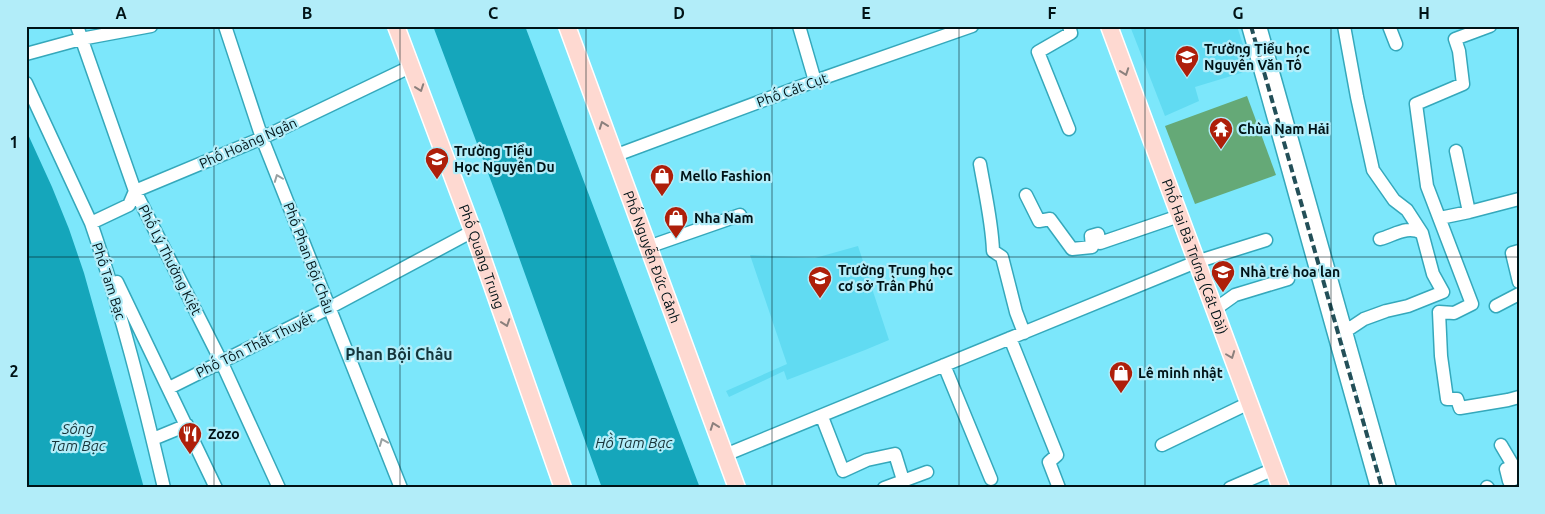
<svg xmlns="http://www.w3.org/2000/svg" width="1545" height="514" viewBox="0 0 1545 514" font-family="Ubuntu,sans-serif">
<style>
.built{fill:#61dbf2}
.water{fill:#15a6bb}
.building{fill:#65a977}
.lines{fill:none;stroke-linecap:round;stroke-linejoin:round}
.minor-casing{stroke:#35a8bb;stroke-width:15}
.major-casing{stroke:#fff;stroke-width:19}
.minor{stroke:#fff;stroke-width:12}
.major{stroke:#fed9d1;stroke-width:16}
.rail{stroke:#234f58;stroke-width:4;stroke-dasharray:8 4;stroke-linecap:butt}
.oneway{stroke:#8c807d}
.oneway2{stroke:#99a1a2}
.grid{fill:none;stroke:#001317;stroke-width:1;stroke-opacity:0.55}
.labels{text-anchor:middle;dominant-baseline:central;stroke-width:4.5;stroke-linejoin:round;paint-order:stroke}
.poi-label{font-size:14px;font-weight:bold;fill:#001317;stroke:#b2edf9;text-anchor:start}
.street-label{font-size:14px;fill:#001317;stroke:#b2edf9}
.water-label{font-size:15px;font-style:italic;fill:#183338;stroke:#b2edf9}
.quarter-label{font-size:16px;font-weight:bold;fill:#14363c;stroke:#b2edf9}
.neatline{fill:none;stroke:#001317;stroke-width:2}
.grid-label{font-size:16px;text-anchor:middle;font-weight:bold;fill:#001317}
</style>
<rect width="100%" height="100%" fill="#7ce7fb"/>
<path class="built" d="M1130,26H1237L1251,70L1195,87L1199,101L1165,116Z
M858,246L889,340L865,350L787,380L784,371L729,397L726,391L787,364L750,255L815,258Z"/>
<path class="water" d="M433,26H525L700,488H602L503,213Z
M26,130L52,187L69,229L84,273L144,488H29L26,478Z"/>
<path class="building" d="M1247,96L1276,175L1195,204L1165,126Z"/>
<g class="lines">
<g class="minor-casing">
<path id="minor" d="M77,26L135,191L221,361L279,488
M225,26L262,138L401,488
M799,26L815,81
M1069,26L1071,33L1038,52L1069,129
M1248,26L1377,488
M1260,26L1390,488
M1344,26L1357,97L1373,170L1394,200L1407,210L1422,233L1433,274L1443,292
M1389,26L1396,44
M1490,26L1455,39L1459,51L1463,84L1416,104L1427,186L1472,304L1454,313L1439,312L1441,356L1447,399H1457L1460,408L1508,400L1519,397
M26,54L81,39L151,26
M26,83L91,223C121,310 143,398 164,488
M1456,151L1469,212
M614,156L815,81L972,26
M980,164C985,193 992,222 993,251L1002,257L1016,312L1024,333
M1026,195L1039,221L1050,219L1072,249L1092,247L1091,236L1098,234L1100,243L1179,216
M1440,218L1469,212L1519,199
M91,223L129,205L135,191L262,138L412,66
M1380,239C1395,235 1407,225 1422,233
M648,247L740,215
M1519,251L1512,253L1519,282
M117,282L216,488
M1496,306L1519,294
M1214,310L1235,295L1288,279
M1346,331L1364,319L1386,311L1408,306L1443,292
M1010,338L1057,455L1049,462L1059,488
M944,365L991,479
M169,388L329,308L473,231
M822,417L843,471L867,460L895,454L903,480
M153,439L187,425
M1162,445L1249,403
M1501,445L1514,467L1506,469L1509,481L1519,477
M725,455L1196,262L1266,240
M1487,487L1488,488
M884,488L927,472
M1230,488L1274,469"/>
</g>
<g class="major-casing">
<g id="major">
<path id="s1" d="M396,26L473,231L563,488"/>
<path id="s2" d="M567,26L737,488"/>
<path id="s3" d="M1109,26L1281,488"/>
</g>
</g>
<use href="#minor" class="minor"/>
<use href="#major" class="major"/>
<path class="rail" d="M1251,26L1382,488"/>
</g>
<defs><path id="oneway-chevron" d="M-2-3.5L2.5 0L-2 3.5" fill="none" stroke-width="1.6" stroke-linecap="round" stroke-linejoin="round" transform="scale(1.25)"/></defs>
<g class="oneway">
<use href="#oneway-chevron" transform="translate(1125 72) rotate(70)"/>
<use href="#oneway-chevron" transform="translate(420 88) rotate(70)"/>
<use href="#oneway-chevron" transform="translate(603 125) rotate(-110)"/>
<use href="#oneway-chevron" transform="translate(506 323) rotate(71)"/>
<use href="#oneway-chevron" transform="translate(1231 355) rotate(69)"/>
<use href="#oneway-chevron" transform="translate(714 426) rotate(-110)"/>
</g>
<g class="oneway2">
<use href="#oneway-chevron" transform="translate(278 178) rotate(-111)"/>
<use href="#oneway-chevron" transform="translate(383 442) rotate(-112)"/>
</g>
<path class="grid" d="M214,26V488M400,26V488M586,26V488M772,26V488M959,26V488M1145,26V488M1331,26V488M26,257H1519"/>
<defs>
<g id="school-pin" transform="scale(1.25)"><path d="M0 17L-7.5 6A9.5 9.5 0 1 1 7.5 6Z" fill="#ae1f0a" stroke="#b2edf9"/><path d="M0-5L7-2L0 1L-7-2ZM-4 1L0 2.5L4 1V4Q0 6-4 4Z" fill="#fff"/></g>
<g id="temple-pin" transform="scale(1.25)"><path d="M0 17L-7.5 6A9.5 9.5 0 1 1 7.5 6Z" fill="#ae1f0a" stroke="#b2edf9"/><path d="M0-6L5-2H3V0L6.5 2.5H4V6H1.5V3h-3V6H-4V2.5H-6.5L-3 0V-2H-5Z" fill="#fff"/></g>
<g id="shop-pin" transform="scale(1.25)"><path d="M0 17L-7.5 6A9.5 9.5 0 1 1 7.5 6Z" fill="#ae1f0a" stroke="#b2edf9"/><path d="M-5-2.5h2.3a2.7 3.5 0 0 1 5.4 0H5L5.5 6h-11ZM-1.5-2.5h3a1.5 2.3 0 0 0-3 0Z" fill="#fff"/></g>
<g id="restaurant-pin" transform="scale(1.25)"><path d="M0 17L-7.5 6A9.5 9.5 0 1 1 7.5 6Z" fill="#ae1f0a" stroke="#b2edf9"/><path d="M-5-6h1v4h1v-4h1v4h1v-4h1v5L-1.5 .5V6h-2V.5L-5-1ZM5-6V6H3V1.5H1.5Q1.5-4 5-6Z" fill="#fff"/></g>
</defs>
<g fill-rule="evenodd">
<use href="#school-pin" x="1187" y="57"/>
<use href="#temple-pin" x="1221" y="129"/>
<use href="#school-pin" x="437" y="159"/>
<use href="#shop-pin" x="662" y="176"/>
<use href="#shop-pin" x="676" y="218"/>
<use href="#school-pin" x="1223" y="272"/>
<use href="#school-pin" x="820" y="278"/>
<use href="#shop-pin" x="1121" y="373"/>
<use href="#restaurant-pin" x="190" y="434"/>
</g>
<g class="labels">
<g class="poi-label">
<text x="1204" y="49">Trường Tiểu học<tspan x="1204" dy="16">Nguyễn Văn Tố</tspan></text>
<text x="1238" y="129">Chùa Nam Hải</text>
<text x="454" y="151">Trường Tiểu<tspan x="454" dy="16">Học Nguyễn Du</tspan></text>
<text x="680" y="176">Mello Fashion</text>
<text x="694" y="218">Nha Nam</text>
<text x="838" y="270">Trường Trung học<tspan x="838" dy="16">cơ sở Trần Phú</tspan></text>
<text x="1240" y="272">Nhà trẻ hoa lan</text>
<text x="1138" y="373">Lê minh nhật</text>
<text x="208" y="434">Zozo</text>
</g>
<g class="street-label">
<text transform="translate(792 90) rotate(-20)">Phố Cát Cụt</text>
<text transform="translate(248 143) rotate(-24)">Phố Hoàng Ngân</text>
<text stroke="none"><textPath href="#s1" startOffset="246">Phố Quang Trung</textPath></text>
<text stroke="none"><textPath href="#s2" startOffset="246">Phố Nguyễn Đức Cảnh</textPath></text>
<text stroke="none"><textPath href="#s3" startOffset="246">Phố Hai Bà Trưng (Cát Dài)</textPath></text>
<text transform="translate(309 258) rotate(69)">Phố Phan Bội Châu</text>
<text transform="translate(170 260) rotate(63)">Phố Lý Thường Kiệt</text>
<text transform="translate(109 281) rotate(72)">Phố Tam Bạc</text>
<text transform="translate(255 345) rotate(-26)">Phố Tôn Thất Thuyết</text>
</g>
<g class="water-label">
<text x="78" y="428">Sông<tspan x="78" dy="17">Tam Bạc</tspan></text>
<text x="634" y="442">Hồ Tam Bạc</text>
</g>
<g class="quarter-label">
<text x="399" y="354">Phan Bội Châu</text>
</g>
</g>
<rect width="1545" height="514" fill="none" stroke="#b2edf9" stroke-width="55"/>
<rect x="28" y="28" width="1490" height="458" class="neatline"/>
<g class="grid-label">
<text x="121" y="19">A</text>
<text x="307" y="19">B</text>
<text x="493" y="19">C</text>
<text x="679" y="19">D</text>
<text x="866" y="19">E</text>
<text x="1052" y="19">F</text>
<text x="1238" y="19">G</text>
<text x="1424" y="19">H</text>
<text x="14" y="148">1</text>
<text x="14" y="377">2</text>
</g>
</svg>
